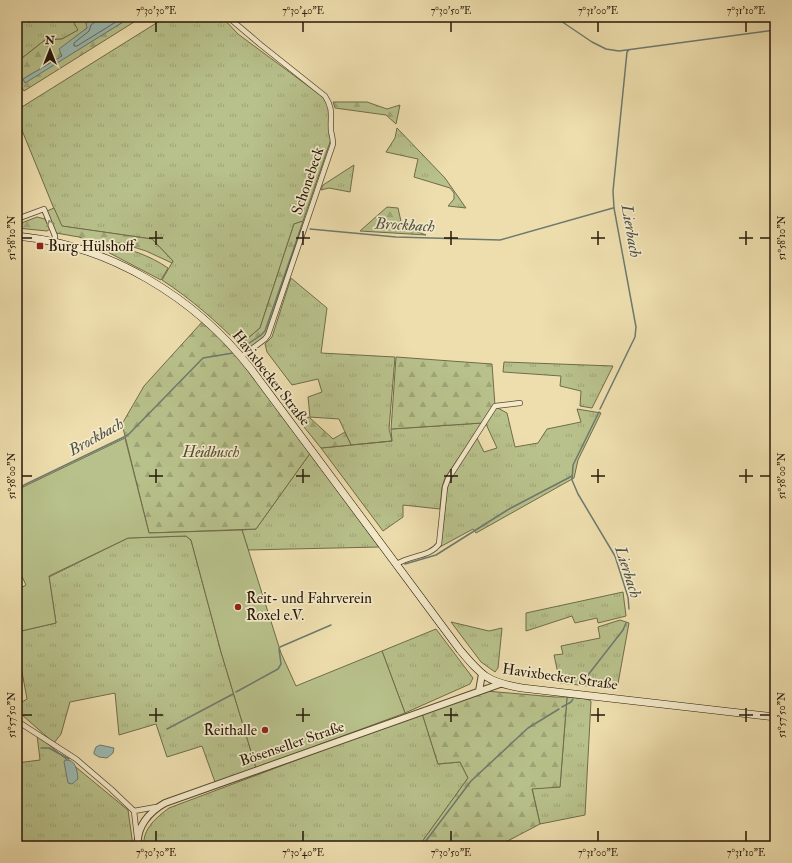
<svg xmlns="http://www.w3.org/2000/svg" width="792" height="863" viewBox="0 0 792 863" font-family="'IM FELL Double Pica',serif">
<style>
.grass{fill:url(#grass-tufts);stroke:#6f6c4a}
.forest{fill:url(#forest-firs);stroke:#6f6c4a}
.pitch{fill:#b8c18b;stroke:#6f6c4a}
.water{fill:#9cbbb3;stroke:#6d7a6f}
.lines{fill:none;stroke-linecap:round;stroke-linejoin:round}
.shore{stroke:#616a5e;stroke-width:1}
.stream{stroke:#6d7a6f;stroke-width:1.5}
.minor-casing{stroke:#584a32;stroke-width:6}
.tertiary-casing{stroke:#584a32;stroke-width:8}
.secondary-casing{stroke:#261808;stroke-width:8}
.minor{stroke:#f4eaca;stroke-width:4.5}
.tertiary{stroke:#f4eaca;stroke-width:6}
.secondary{stroke:#f4eaca;stroke-width:7}
.oneway{stroke:#978c73}
.ticks{fill:none;stroke:#261808;stroke-width:1.5}
.poi-dot{fill:#8f2418;stroke:#f4eaca;stroke-width:1.5}
.labels{text-anchor:middle;dominant-baseline:central;stroke-width:3.5;stroke-linejoin:round;paint-order:stroke}
.street-label{font-size:15px;fill:#261808;stroke:#f4eaca}
.poi-label{font-size:15px;fill:#261808;stroke:#f4eaca;text-anchor:start}
.park-label{font-size:15px;font-style:italic;fill:#524b2f;stroke:#f4eaca}
.water-label{font-size:16px;font-style:italic;fill:#4f5144;stroke:#f4eaca}
.neatline{fill:none;stroke:#261808;stroke-width:1.5}
.ticks-label{font-size:10px;text-anchor:middle;fill:#261808}
</style>
<defs>
<pattern id="grass-tufts" width="24" height="20" patternUnits="userSpaceOnUse"><rect width="24" height="20" fill="#b8c18b"/><path d="M3 7l-1-3M5 7V3M7 7l1-3M15 17l-1-3M17 17v-4M19 17l1-3" fill="none" stroke="#9ea576"/></pattern>
<pattern id="forest-firs" width="22" height="20" patternUnits="userSpaceOnUse"><rect width="22" height="20" fill="#b8c18b"/><path d="M5 1l3.5 6h-7zM16 11l3.5 6h-7z" fill="#9ea576"/></pattern>
</defs>
<rect width="100%" height="100%" fill="#eedeae"/>
<filter id="stains"><feTurbulence type="fractalNoise" baseFrequency=".005" numOctaves="4"/><feColorMatrix values="0 0 0 0 .2 0 0 0 0 .09 0 0 0 0 .02 0 0 0 .5 -.17"/></filter>
<radialGradient id="worn" r=".72"><stop offset=".6" stop-color="#630" stop-opacity="0"/><stop offset="1" stop-color="#630" stop-opacity=".3"/></radialGradient>
<path class="grass" d="M19,17H79L73,21L79,30L62,39L45,40L17,62V21Z
M166,17H222L238,34L323,97L329,104L331,139L303,221L294,224L260,328L240,345C216,321 191,299 162,280L173,261L152,239L61,226L17,118V110Z
M397,128L445,178L466,208L448,206L454,199V193L450,188L414,177L418,159L386,152L395,138Z
M354,165L350,192L329,188L321,190L323,185Z
M106,245C128,248 149,255 168,268L161,280L100,248L102,246Z
M291,278L327,308L321,353L395,357L389,429L392,441L351,445L339,419L310,417L308,397L322,392L318,379L292,385L267,352L265,344L272,337Z
M504,362L613,366L592,408L580,406L581,391L560,386L561,376L503,372Z
M496,407L507,413L515,447L538,443L547,429L581,422L577,409L601,413L578,460L574,478L476,533L473,529L438,548L441,544L447,489L450,480L477,438L484,452L497,448L486,424Z
M482,423L445,478L442,487L440,509L403,505V517L383,531L321,448L392,441L391,429Z
M311,452L379,547L248,550L242,530L256,529Z
M186,536L191,540L221,652L256,768L215,782L202,746L167,757L156,724L119,735L115,693L70,702L61,734L54,743L21,714L17,715V705L27,699L17,645V632L56,623L49,577L128,538Z
M623,592L626,616L598,623L597,618L575,623L572,616L526,631V613Z
M620,620L629,623L617,689L560,683L554,655L563,654L561,646L600,638L598,627Z
M451,622L489,631L502,628L498,668L495,672L481,662Z
M436,629L473,678L470,684L405,713L382,651Z
M567,697L587,699L591,701L585,815L540,824L532,788L560,787Z
M422,713L438,764L460,762L468,778L419,846H144C142,829 157,817 169,808Z
M37,735L128,810L133,846H23L17,811V763L40,760Z"/>
<path class="forest" d="M79,17H95L86,23L87,28L60,49L62,56L23,79L25,82L131,17H142L24,91L17,80V62L45,40L62,39L78,30L73,21Z
M333,102H367L387,109L400,105L396,124L386,115L335,108Z
M387,207L398,208L402,226L426,235L360,231Z
M54,208L62,226L152,239L173,261L172,263L146,251L121,243L98,244L79,237L56,233L47,211Z
M37,217L45,219L50,229L47,231L17,228L19,224Z
M303,221L267,332L264,338L245,351L240,345L260,328L294,224Z
M203,321L240,358L311,452L256,529L149,533L122,424L144,386Z
M396,357L492,364L495,406L482,423L391,429Z
M309,417L333,439L345,432L351,445L321,448L300,422Z
M486,691L555,697H567L560,787L532,789L540,824L498,846H419L468,778L460,762L438,764L422,713Z"/>
<path class="pitch" d="M125,438L149,533L242,530L281,653L296,686L382,651L405,713L256,768L221,652L191,540L186,536L128,538L49,576L56,623L17,632V590L26,585L17,566V492L23,487Z"/>
<path class="water" d="M95,17H131L25,83L23,79L62,56L59,49L87,28L86,23Z
M100,745L114,748L113,753L107,758L99,757L94,754V752L96,747Z
M65,760C76,759 77,770 78,779L72,784L68,783L64,762Z"/>
<g class="lines">
<path class="shore" d="M97,17L96,21L91,25L89,31L74,43V46H77L124,17"/>
<path class="stream" d="M555,17L592,42L606,49L619,51L775,30
M310,229L396,237L500,240L613,208
M245,346L261,335L265,331L301,228
M600,409L635,337L636,327L614,208L613,191L627,52L629,50
M599,412L573,465L572,480L578,494L615,556L628,597L629,609
M17,490L24,485L128,435L203,358L233,353
M405,564L436,555L509,509L572,476
M581,684L623,630L626,623
M236,692L278,669L281,664L279,649L280,647L331,625
M562,707L571,702L573,699
M167,729L233,694
M41,748H49L69,759
M422,846L471,781L528,728L559,709"/>
<g class="minor-casing">
<path id="minor" d="M228,17L261,45L325,96C334,110 330,116 331,131C332,136 333,139 333,144L268,335L265,339L241,357
M17,219L44,209L55,236L54,242
M397,564C410,555 430,557 439,544L445,487L448,479L495,406L520,403
M17,721L76,759L111,789L134,811
M137,837L134,811L156,807"/>
</g>
<g class="tertiary-casing">
<path id="tertiary" d="M479,691L482,674
M138,846C136,827 149,812 165,803L500,684"/>
</g>
<g class="secondary-casing">
<path id="secondary" d="M17,236C109,245 195,297 251,369L460,650C482,676 487,682 522,688L775,717"/>
</g>
<use href="#minor" class="minor"/>
<use href="#tertiary" class="tertiary"/>
<use href="#secondary" class="secondary"/>
</g>
<defs><path id="oneway-chevron" d="M-2-3.5L2.5 0L-2 3.5" fill="none" stroke-width="1.6" stroke-linecap="round" stroke-linejoin="round"/></defs>
<use class="oneway" href="#oneway-chevron" transform="translate(50 223) rotate(-112)"/>
<path class="ticks" d="M156,22V32M303,22V32M451,22V32M598,22V32M746,22V32M156,231V245M303,231V245M451,231V245M598,231V245M746,231V245M22,238H32M149,238H163M296,238H310M444,238H458M591,238H605M739,238H753M760,238H770M156,469V483M303,469V483M451,469V483M598,469V483M746,469V483M22,476H32M149,476H163M296,476H310M444,476H458M591,476H605M739,476H753M760,476H770M156,708V722M303,708V722M451,708V722M598,708V722M746,708V722M22,715H32M149,715H163M296,715H310M444,715H458M591,715H605M739,715H753M760,715H770M156,831V841M303,831V841M451,831V841M598,831V841M746,831V841"/>
<g class="poi-dot">
<rect x="36" y="242" width="8" height="8" rx="2"/>
<circle cx="238" cy="607" r="4"/>
<circle cx="265" cy="730" r="4"/>
</g>
<g class="labels">
<g class="street-label">
<text transform="translate(308 181) rotate(-71)">Schonebeck</text>
<text transform="translate(271 378) rotate(52)">Havixbecker Straße</text>
<text transform="translate(560 677) rotate(8)">Havixbecker Straße</text>
<text transform="translate(292 744) rotate(-19)">Bösenseller Straße</text>
</g>
<g class="poi-label">
<text x="48" y="246">Burg Hülshoff</text>
<text x="246" y="598">Reit- und Fahrverein<tspan x="246" dy="17">Roxel e.V.</tspan></text>
<text x="257" y="730" text-anchor="end">Reithalle</text>
</g>
<g class="park-label">
<text x="211" y="452">Heidbusch</text>
</g>
<g class="water-label">
<text transform="translate(405 225) rotate(3)">Brockbach</text>
<text transform="translate(631 231) rotate(80)">Lierbach</text>
<text transform="translate(96 437) rotate(-29)">Brockbach</text>
<text transform="translate(628 572) rotate(72)">Lierbach</text>
</g>
</g>
<rect width="792" height="863" fill="none" stroke="#eedeae" stroke-width="44"/>
<g transform="translate(50 50)" stroke="#f4eaca" stroke-width="3" paint-order="stroke">
<path d="M0-3L7 15L0 10L-7 15Z" fill="#261808"/>
<text y="-6" font-size="11" font-weight="bold" text-anchor="middle" fill="#261808">N</text>
</g>
<rect x="22" y="22" width="748" height="819" class="neatline"/>
<g class="ticks-label">
<text x="156" y="14">7°30'30"E</text>
<text x="303" y="14">7°30'40"E</text>
<text x="451" y="14">7°30'50"E</text>
<text x="598" y="14">7°31'00"E</text>
<text x="746" y="14">7°31'10"E</text>
<text transform="translate(11 238) rotate(-90)" y="4">51°58'10"N</text>
<text transform="translate(781 238) rotate(-90)" y="4">51°58'10"N</text>
<text transform="translate(11 476) rotate(-90)" y="4">51°58'00"N</text>
<text transform="translate(781 476) rotate(-90)" y="4">51°58'00"N</text>
<text transform="translate(11 715) rotate(-90)" y="4">51°57'50"N</text>
<text transform="translate(781 715) rotate(-90)" y="4">51°57'50"N</text>
<text x="156" y="856">7°30'30"E</text>
<text x="303" y="856">7°30'40"E</text>
<text x="451" y="856">7°30'50"E</text>
<text x="598" y="856">7°31'00"E</text>
<text x="746" y="856">7°31'10"E</text>
</g>
<rect width="100%" height="100%" filter="url(#stains)"/>
<rect width="100%" height="100%" fill="url(#worn)"/>
</svg>
